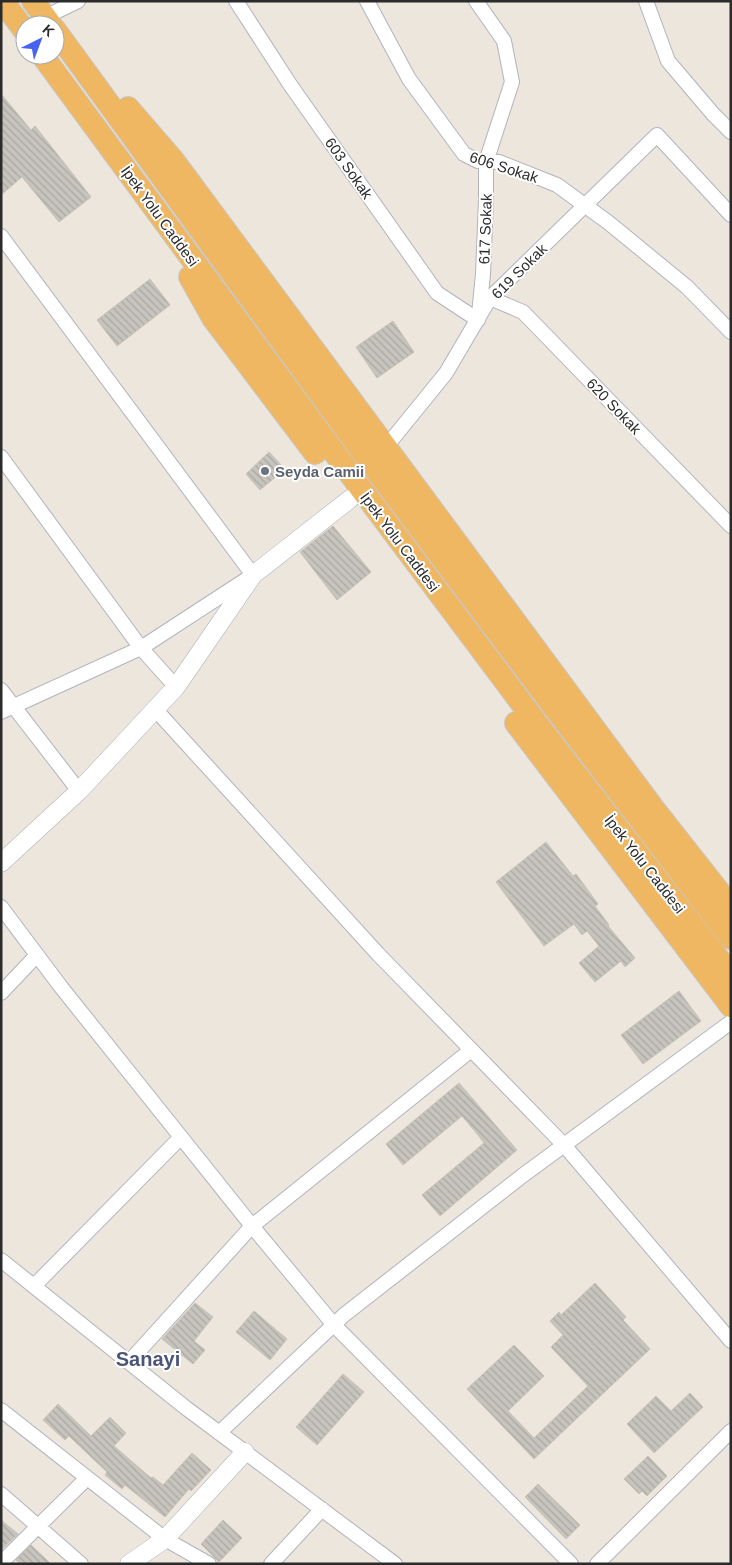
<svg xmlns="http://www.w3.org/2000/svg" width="732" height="1565" viewBox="0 0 732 1565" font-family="Arial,sans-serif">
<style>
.building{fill:url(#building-back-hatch);stroke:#c7c2b7}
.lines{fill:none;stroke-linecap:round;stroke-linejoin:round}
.minor-casing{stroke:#b1b3bd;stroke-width:16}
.tertiary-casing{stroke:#b1b3bd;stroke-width:19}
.trunk-casing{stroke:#c8c8c8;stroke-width:24}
.minor{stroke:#fff;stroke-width:14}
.tertiary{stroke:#fff;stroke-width:18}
.trunk{stroke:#efb762;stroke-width:22}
.worship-dot{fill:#6b7280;stroke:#fff;stroke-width:2}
.labels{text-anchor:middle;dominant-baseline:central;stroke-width:4;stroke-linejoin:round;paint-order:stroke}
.street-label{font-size:15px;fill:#2b2b2b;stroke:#fff}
.worship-label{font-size:15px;font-weight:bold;fill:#5b616d;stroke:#fff;text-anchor:start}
.district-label{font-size:20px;font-weight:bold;fill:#4d5479;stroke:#fff}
</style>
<defs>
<pattern id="building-back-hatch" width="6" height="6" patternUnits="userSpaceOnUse" patternTransform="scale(1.25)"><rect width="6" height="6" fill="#c7c3bd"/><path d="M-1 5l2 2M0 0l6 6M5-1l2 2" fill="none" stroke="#aba8a3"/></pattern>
</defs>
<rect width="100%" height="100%" fill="#ece6dd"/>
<path class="building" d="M1,94L31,130L35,126L91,197L59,222L22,177L1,195Z
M150,279L170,305L117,346L97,320Z
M393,321L414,352L377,378L356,347Z
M269,452L285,469L260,490L246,474Z
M333,526L371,572L337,600L300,552Z
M546,842L573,876L576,874L598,904L595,906L609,925L608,926L635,958L625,967L621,961L595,982L579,963L599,946L587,931L582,935L574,924L544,946L496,882Z
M679,991L701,1021L643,1064L621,1035Z
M459,1083L517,1150L440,1216L422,1195L484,1143L478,1135L462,1116L403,1165L386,1144Z
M595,1283L626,1317L623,1320L650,1349L534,1459L467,1389L514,1345L544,1376L508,1411L534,1438L588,1386L551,1347L563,1335L550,1321L559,1312L561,1315Z
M195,1303L213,1317L194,1341L205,1350L193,1364L162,1339Z
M254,1311L287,1339L270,1360L236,1332Z
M343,1374L364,1392L317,1445L296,1427Z
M690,1393L703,1407L654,1453L627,1424L656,1396L671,1411Z
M58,1404L91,1436L110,1417L126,1433L114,1446L151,1478L153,1477L163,1485L192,1453L211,1470L191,1491L189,1489L165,1517L125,1485L122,1489L105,1475L107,1472L69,1436L65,1440L43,1420Z
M648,1456L667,1476L647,1496L642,1491L639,1494L624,1479Z
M538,1484L580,1525L566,1539L525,1497Z
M1,1520L18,1534L1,1550Z
M223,1520L242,1538L219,1562L201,1544Z
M31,1545L51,1564H20L16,1560Z"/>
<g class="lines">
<g class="minor-casing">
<path id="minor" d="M236,1L291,86L437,293L478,320
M367,1L409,79L464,154L478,161L499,162L557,185L609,223L687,287L731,332
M476,1L504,41L512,82L486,162V200L483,274L479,314
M646,1L668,61L713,114L731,132
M45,17L78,1
M1,236L253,575L141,648L1,712
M490,298L523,312L731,526
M385,448L446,373L490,298L657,135L731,215
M1,457L141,648L176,687
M1,690L79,791
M155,709L378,954L564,1145L731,1341
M1,907L61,987L252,1226L334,1325L571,1564
M1,993L37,955
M1,1260L186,1408L395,1564
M34,1286L181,1137
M129,1362L252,1226L471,1050
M1,1410L165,1539L209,1564
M219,1433L344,1315L522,1176L731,1022
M1,1494L81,1564
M1,1563L87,1478
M271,1564L322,1509
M597,1564L731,1431"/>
</g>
<g class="tertiary-casing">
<path id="tertiary" d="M1,863L79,791L176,687L253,575L350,499
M129,1564L165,1539L245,1452"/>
</g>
<g class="trunk-casing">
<path id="trunk" d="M2,1L25,31
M33,1L51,25
M55,30L361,450L560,715L731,938
M42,55L362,490L544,733L731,975
M128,108L173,160L653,808L731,907
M190,277L213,318L315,453
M516,723L731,1006"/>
</g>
<use href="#minor" class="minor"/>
<use href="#tertiary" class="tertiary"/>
<use href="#trunk" class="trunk"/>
</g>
<circle class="worship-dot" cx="265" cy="471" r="5"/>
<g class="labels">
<g class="street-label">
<text transform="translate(504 167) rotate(18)">606 Sokak</text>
<text transform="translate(349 168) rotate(55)">603 Sokak</text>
<text transform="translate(160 216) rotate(54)">İpek Yolu Caddesi</text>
<text transform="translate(485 229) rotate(-88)">617 Sokak</text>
<text transform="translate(519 271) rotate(-45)">619 Sokak</text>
<text transform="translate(614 406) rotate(46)">620 Sokak</text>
<text transform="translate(400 542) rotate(53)">İpek Yolu Caddesi</text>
<text transform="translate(645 864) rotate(52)">İpek Yolu Caddesi</text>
</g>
<g class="worship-label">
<text x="275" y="471">Seyda Camii</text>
</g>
<g class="district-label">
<text x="148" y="1359">Sanayi</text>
</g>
</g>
<rect width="732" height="1565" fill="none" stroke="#2b2b2b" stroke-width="5"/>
<g transform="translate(40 40) rotate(42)"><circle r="24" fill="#ffffff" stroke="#aaaaaa"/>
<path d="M0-4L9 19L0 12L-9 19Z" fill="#4763ef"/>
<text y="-8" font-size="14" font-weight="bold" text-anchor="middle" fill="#2b2b2b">K</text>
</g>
</svg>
